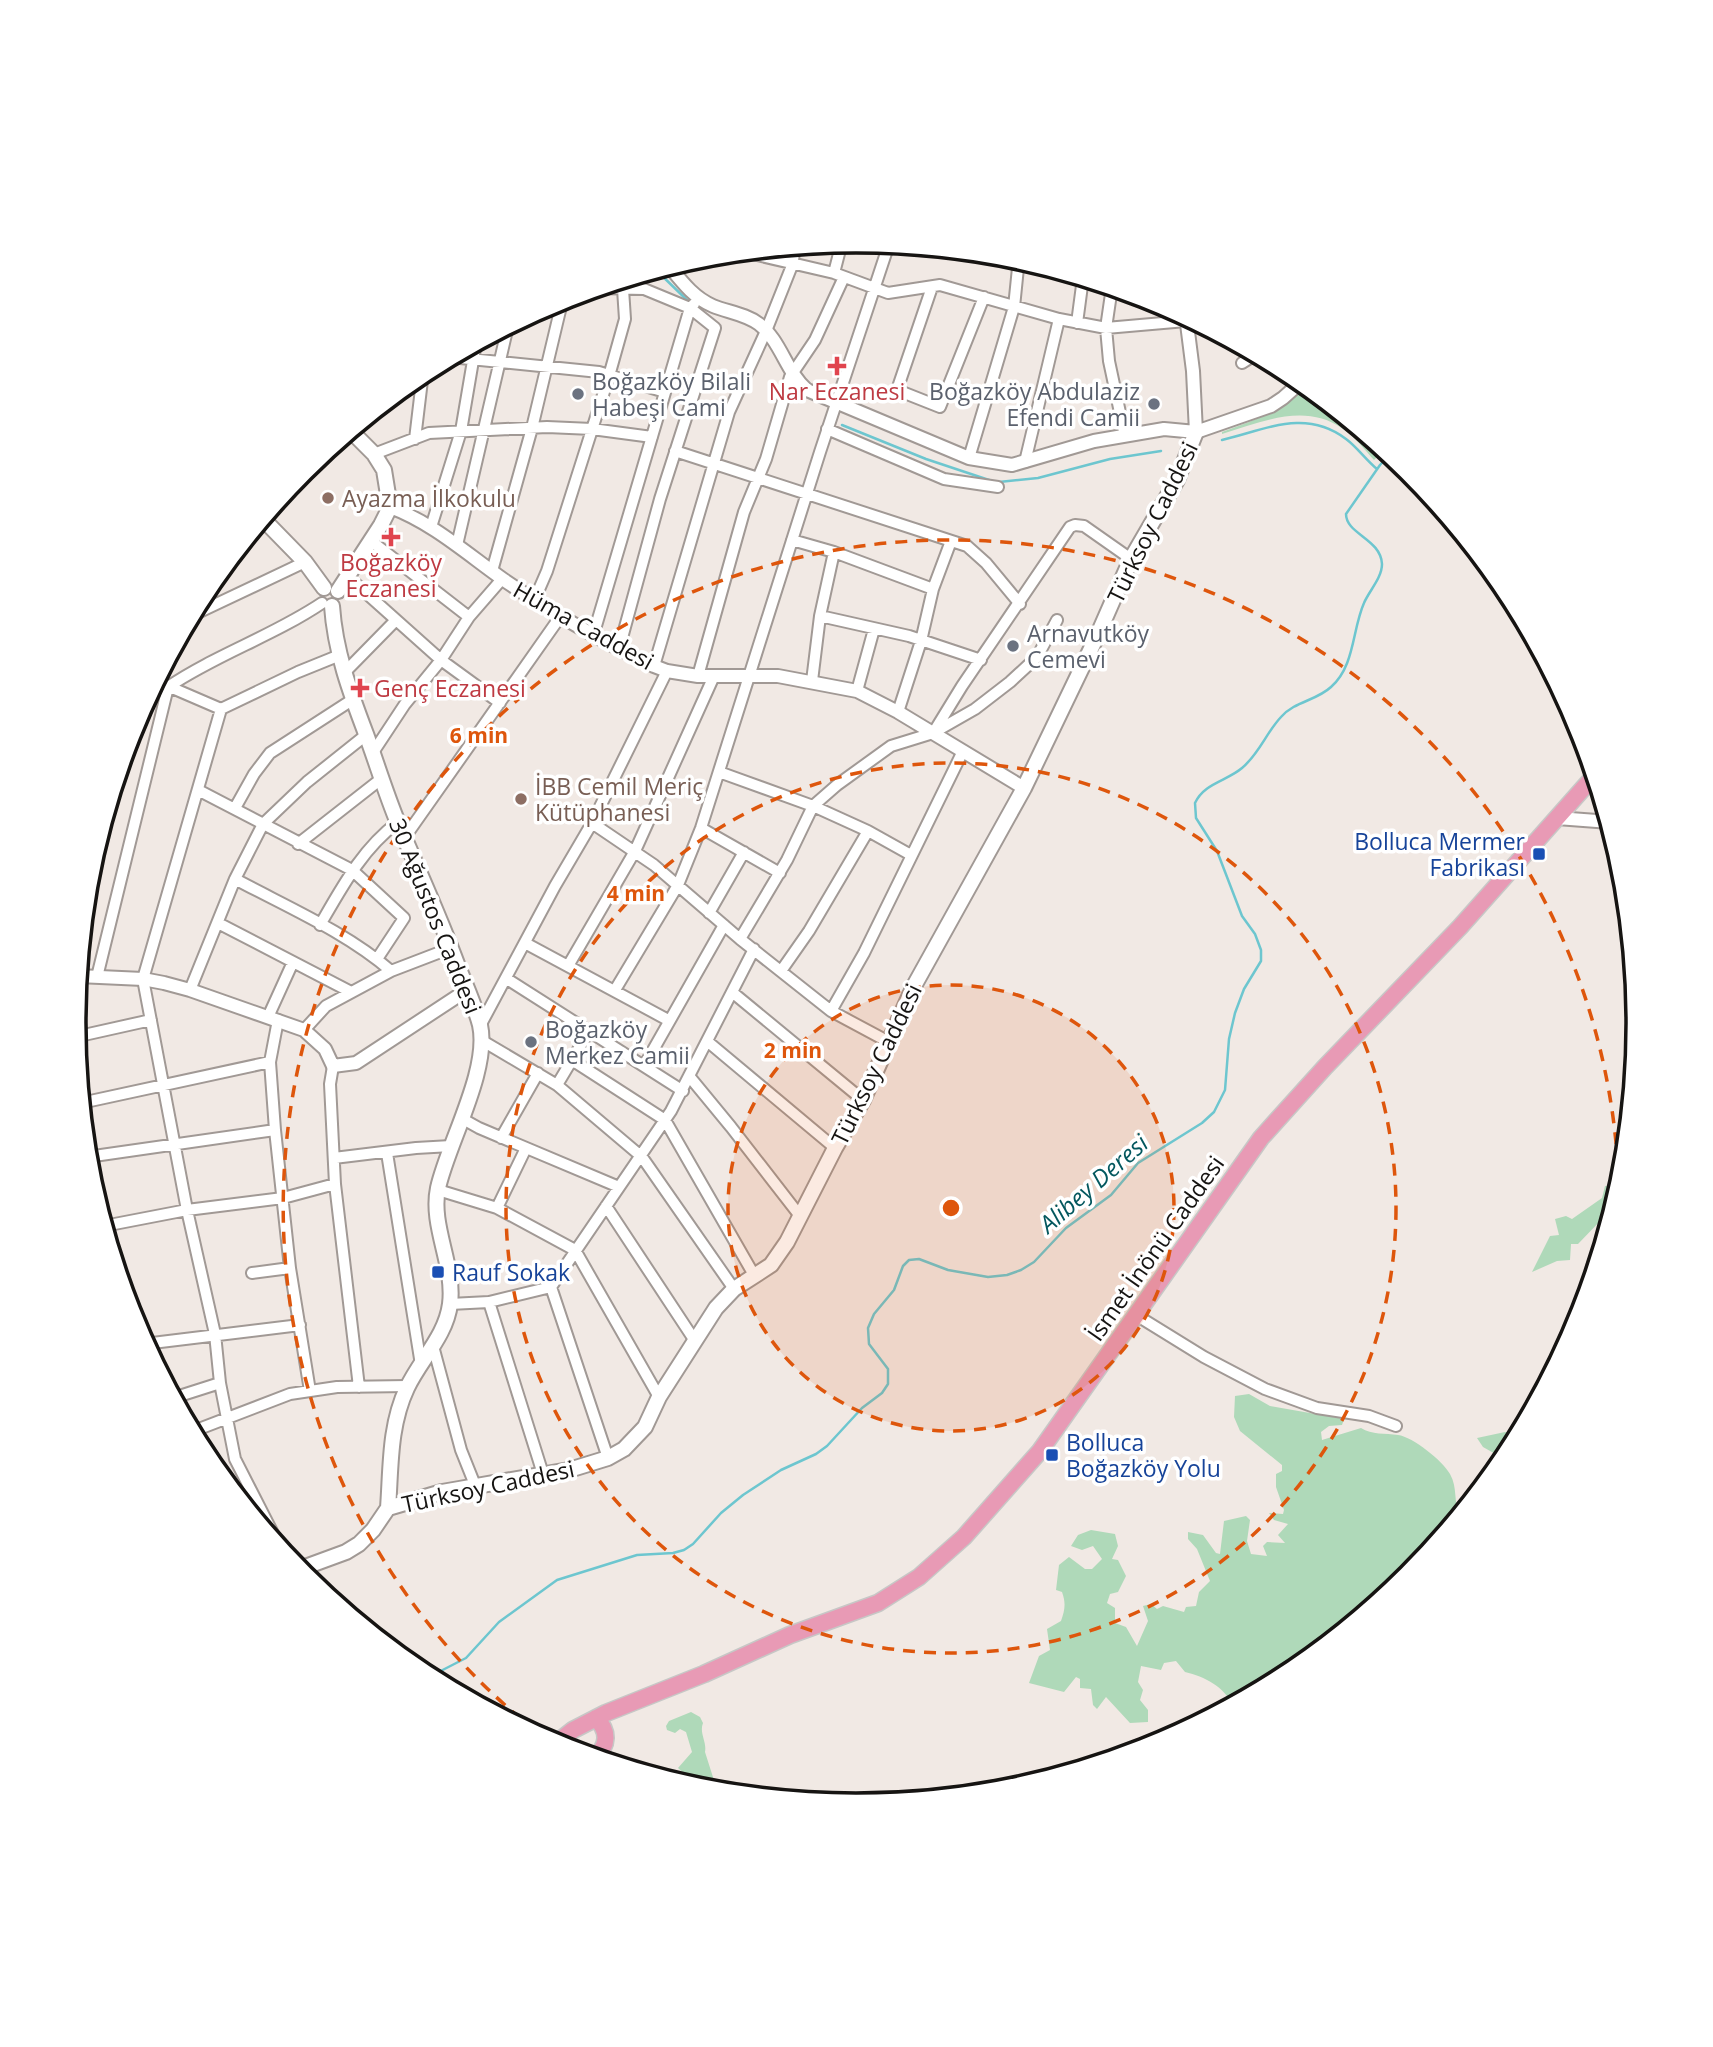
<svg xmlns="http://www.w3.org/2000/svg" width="1713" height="2047" viewBox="0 0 1713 2047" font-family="'Open Sans',sans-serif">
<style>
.green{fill:#afd9b9}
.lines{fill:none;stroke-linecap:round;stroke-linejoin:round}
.stream{stroke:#6dc6cf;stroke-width:2.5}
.minor-casing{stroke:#a19995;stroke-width:14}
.tertiary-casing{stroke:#a19995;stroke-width:16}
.secondary-casing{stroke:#a19995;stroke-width:18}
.primary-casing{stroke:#c7c7c6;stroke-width:19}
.minor{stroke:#fff;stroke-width:10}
.tertiary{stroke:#fff;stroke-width:12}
.secondary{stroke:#fff;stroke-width:14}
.primary{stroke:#e89ab5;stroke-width:16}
.ring{fill:none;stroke:#de560c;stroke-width:3.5;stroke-dasharray:12 9}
.health-dot{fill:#e0444e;stroke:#fff;stroke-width:2.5}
.worship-dot{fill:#6b7280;stroke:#fff;stroke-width:2.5}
.education-dot{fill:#8d6e63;stroke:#fff;stroke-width:2.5}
.transit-dot{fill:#1a4fb4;stroke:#fff;stroke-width:2.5}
.labels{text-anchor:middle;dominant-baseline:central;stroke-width:7;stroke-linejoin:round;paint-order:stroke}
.worship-label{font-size:23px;fill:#5b616d;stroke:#fff;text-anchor:start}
.health-label{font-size:23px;fill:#be3a42;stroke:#fff}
.education-label{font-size:23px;fill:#785e54;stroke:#fff;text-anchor:start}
.street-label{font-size:23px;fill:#161412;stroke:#fff}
.transit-label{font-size:23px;fill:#164399;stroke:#fff;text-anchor:start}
.water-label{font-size:24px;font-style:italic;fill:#03575e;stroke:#fff}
.rim{fill:none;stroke:#161412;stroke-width:3.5}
.centre{fill:#de560c;stroke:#fff;stroke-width:3.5}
.ring-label{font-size:21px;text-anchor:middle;font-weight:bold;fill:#de560c;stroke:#fff;stroke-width:7;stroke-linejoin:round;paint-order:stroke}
</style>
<rect width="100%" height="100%" fill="#f1e9e4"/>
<path class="green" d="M1308,386L1385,449L1374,460C1365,450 1355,437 1343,429C1305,402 1262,422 1222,434V432C1254,421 1284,410 1308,386Z
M1625,1169L1612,1218L1604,1217L1578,1244H1571L1570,1260L1557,1261L1532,1272L1550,1236L1559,1235L1555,1219L1566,1216L1572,1219L1602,1198L1605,1186L1621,1185Z
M1249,1394L1270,1406L1344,1419L1342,1425L1329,1426L1321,1432L1322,1440L1361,1428C1372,1435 1385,1433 1398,1435C1413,1437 1443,1461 1450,1474C1458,1488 1453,1502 1460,1516L1410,1577L1291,1675L1233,1706C1224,1686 1205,1677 1185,1672L1176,1661L1164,1663L1161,1670L1141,1666L1138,1682L1143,1690L1140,1700L1148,1710V1722L1130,1723L1106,1697L1097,1709L1093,1705L1091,1689L1080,1688V1679L1076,1677L1064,1692L1029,1683L1039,1656L1050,1650L1047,1629L1061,1621C1065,1610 1066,1603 1062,1592L1056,1590L1059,1565L1069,1557L1085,1569H1092L1102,1559L1093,1546L1082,1550L1071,1546L1078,1535L1091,1530L1115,1534L1118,1546L1112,1559L1118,1560L1126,1576L1118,1592L1110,1594L1107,1603L1115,1608V1623L1126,1627L1137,1646L1148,1621L1143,1606L1151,1604L1157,1609L1163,1606L1184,1612L1186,1607L1196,1606L1199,1592L1210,1581L1197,1549L1188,1539V1532L1203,1535L1216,1553L1220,1554L1224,1521L1246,1516L1250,1520L1247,1541L1251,1554L1267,1556L1263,1546L1267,1542L1285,1543L1278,1535L1288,1524L1274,1520L1269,1513L1283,1514L1284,1510L1276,1487V1474L1282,1471V1465L1240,1431L1234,1417L1235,1396Z
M1505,1432L1519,1436L1506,1460L1483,1447L1477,1438Z
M691,1712L700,1717L703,1723C699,1733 707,1742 705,1752L718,1793L683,1785L686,1775L678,1768L692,1752L686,1732L680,1729L675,1733L667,1730L666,1726L669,1721Z"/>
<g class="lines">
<path class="stream" d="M656,270L688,301
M842,425L926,459L992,481
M1222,440C1265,430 1305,408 1346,439C1357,447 1366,460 1377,469
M999,482L1038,478L1110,459L1161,451
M427,1678L466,1658L499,1622L557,1580L637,1555L673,1553L684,1550L693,1544L721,1513L743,1495L781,1470L816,1454L827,1446L862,1408L882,1393L888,1384V1369L869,1344L868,1328L874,1314L894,1290L903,1266L909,1260L919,1259L948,1270L988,1277L1007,1275L1021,1270L1034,1262L1066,1228L1111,1195L1138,1163L1202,1123L1214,1112L1225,1090L1229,1039L1235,1013L1244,989L1261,961V950L1255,934L1242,916L1217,851L1196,818L1195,803C1204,783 1227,781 1242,768C1259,754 1266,733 1281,717C1295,701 1316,701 1331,687C1355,666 1352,630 1364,603C1369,591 1382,578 1382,564C1381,539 1346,534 1346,514L1380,465L1390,454"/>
<g class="minor-casing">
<path id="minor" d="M744,252L834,273L888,293L940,285L1059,319L1106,328L1186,321
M834,273L842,242
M932,287L897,390L940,407L984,297
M1112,287L1106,328L1109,361L1125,436
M596,288L644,289L690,308L715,328L660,499L619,649
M1077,323L1083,278
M450,357L599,372L665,392
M1242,363L1256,354
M827,429L944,479L998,487
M415,439L423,372
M675,451L967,546L986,563L1020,604
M374,454L429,433L547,427L592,429L652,437
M969,458L1014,307L1019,258
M1025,462L1059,319
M431,527L461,431L476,343
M792,540L834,552L933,589
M371,541L469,617
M457,545L508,326
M492,571L532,428L563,298
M347,576L441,660L500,703
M534,601L547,571L609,376L625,319L623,289L620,281
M191,616L305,562
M820,616L909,636L981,660
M593,636L690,308L694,304
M654,666L729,412L766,331L793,263L794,247
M345,672L396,620
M698,676L744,512L766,459L790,377L815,340L844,277
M156,681L221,709
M812,681L820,616L834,552
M857,691L874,629
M898,712L921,641L933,589L951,541
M935,730L962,686L1070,527L1075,525L1084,526L1131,559
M372,754L405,704L441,660L469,617L502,579
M719,772L813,806L868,831L809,931L781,971
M198,790L352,870L404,918L377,959
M235,808L254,774L270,753L352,700
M592,823L654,865L740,939L831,1011L887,1041
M701,828L780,873
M868,831L911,855
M405,837L560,617
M298,844L381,779
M235,879C287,907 346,932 391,971
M709,913L744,852
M218,923L351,992
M320,925C342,887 362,849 398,822
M740,939L787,860L813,806L837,785L891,746L933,733L975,709L1010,682L1037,657L1057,620
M525,943L668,1020
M568,966L635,851L714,676
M97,977L168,687C217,654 273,636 322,603
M507,979L683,1091
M190,990L235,879L263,824L307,782L366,735
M615,990L678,885L701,828L820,452L889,244
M732,992L863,1100
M831,1011L864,953L963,751
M268,1017L293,962
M278,1020L270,1062L275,1130L290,1268L310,1391
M480,1026L555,886L592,823L667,671
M304,1030L326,1006L391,971L451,948
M75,1037L151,1020
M481,1040L557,1085L642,1157L734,1289
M707,1041L835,1148
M572,1060L665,1120L754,1275
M333,1066L330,1084L335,1184L359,1387
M644,1066L724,925
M689,1076L731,1127L800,1216
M557,1085L588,1033
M81,1103L270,1062
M461,1118L479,1128L619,1187
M501,1138L538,1073
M387,1153L421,1365
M87,1157L275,1130
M334,1158L416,1148L451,1146
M438,1190L497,1208L575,1250L659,1397
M606,1206L695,1341
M497,1208L526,1148
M104,1226L187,1210L283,1198L335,1184
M252,1273L290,1268
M551,1287L608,1458
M489,1302L543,1474
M450,1304L489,1302L551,1287L671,1111L754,949
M1136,1315L1204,1357L1265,1389L1317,1408L1369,1416L1396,1426
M144,1344L300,1325
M433,1346L461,1450L475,1485
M173,1398L220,1383
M191,1432L290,1394L337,1387L408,1386
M283,1553L235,1459L220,1383L215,1334L187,1210L143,979L221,709L298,672L340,655"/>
</g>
<g class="tertiary-casing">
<path id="tertiary" d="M669,266C682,282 694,298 713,306C728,312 746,314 759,324C781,341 786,372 807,390L969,458L1012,465L1094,441L1164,429L1196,432L1271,406L1283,398L1302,381
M1186,316L1193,371L1196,432
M390,507C433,523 467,554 504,580C552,613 602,641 654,666L667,671L698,676H778L857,691L898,712L1024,788
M1557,818L1610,822
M78,976L143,979L164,983L190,990L304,1030L325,1049L333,1066L356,1063L467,990"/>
</g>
<g class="secondary-casing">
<path id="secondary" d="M263,519L305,562L324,588
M338,591L381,525L390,507L384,470L374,454L351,431
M332,606C335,651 350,692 366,734C377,764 386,794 398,823C417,867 437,911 454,956C462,978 474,1002 480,1025C490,1070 448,1143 438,1188C430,1226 455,1265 450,1304C446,1336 420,1360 407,1388C389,1426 391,1468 388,1508
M297,1570L346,1552L359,1544L373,1530L388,1508L442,1492L569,1470L608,1458L624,1449L645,1427L659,1397L716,1308L734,1289L771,1265L787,1242L835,1148L863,1100L914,986L1024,788L1099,632L1131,559L1177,480L1196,432"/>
</g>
<g class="primary-casing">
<path id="primary" d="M554,1745L573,1730L606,1713L704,1674L790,1635L878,1603L919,1577L964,1537L1040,1451L1261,1138L1325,1067L1460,927L1595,775
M594,1758C609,1746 609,1731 596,1718"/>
</g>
<use href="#minor" class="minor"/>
<use href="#tertiary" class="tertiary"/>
<use href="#secondary" class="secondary"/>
<use href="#primary" class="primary"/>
</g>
<circle cx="951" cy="1208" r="223" fill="#de560c" fill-opacity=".12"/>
<g class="ring">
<circle cx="951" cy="1208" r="223"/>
<circle cx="951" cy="1208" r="445"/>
<path d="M554 1745A668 668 0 1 1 1619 1191"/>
</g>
<g class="health-dot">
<path d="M833.5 355.5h7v7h7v7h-7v7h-7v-7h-7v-7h7z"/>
<path d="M387.5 526.5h7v7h7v7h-7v7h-7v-7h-7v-7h7z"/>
<path d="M356.5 677.5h7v7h7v7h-7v7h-7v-7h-7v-7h7z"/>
</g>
<g class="worship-dot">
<circle cx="578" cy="394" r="7"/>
<circle cx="1154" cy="404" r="7"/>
<circle cx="1013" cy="646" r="7"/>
<circle cx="531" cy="1042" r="7"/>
</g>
<g class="education-dot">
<circle cx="328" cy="498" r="7"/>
<circle cx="521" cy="799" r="7"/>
</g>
<g class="transit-dot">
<rect x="1532" y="847" width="14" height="14" rx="3.5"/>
<rect x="431" y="1265" width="14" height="14" rx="3.5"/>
<rect x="1045" y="1448" width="14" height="14" rx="3.5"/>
</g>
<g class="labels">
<g class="worship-label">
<text x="592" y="381">Boğazköy Bilali<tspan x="592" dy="26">Habeşi Cami</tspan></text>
<text x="1140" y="391" text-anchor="end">Boğazköy Abdulaziz<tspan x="1140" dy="26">Efendi Camii</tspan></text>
<text x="1027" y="633">Arnavutköy<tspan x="1027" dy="26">Cemevi</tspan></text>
<text x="545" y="1029">Boğazköy<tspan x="545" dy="26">Merkez Camii</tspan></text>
</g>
<g class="health-label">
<text x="837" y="391">Nar Eczanesi</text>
<text x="391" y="562">Boğazköy<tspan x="391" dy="26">Eczanesi</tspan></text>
<text x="374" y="688" text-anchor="start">Genç Eczanesi</text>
</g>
<g class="education-label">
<text x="342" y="498">Ayazma İlkokulu</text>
<text x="535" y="786">İBB Cemil Meriç<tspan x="535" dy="26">Kütüphanesi</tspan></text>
</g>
<g class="street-label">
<text transform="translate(1152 522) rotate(-64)">Türksoy Caddesi</text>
<text transform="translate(584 625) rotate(29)">Hüma Caddesi</text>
<text transform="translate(436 916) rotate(68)">30 Ağustos Caddesi</text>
<text transform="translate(876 1064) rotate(-64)">Türksoy Caddesi</text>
<text transform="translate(1155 1248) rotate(-55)">İsmet İnönü Caddesi</text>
<text transform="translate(488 1486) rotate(-12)">Türksoy Caddesi</text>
</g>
<g class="transit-label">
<text x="1525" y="841" text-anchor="end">Bolluca Mermer<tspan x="1525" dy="26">Fabrikası</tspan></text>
<text x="452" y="1272">Rauf Sokak</text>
<text x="1066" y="1442">Bolluca<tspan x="1066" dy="26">Boğazköy Yolu</tspan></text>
</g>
<g class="water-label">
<text transform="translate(1093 1183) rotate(-41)">Alibey Deresi</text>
</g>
</g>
<path d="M0 0H1713V2047H0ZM86 1023a770 770 0 1 1 1540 0a770 770 0 1 1-1540 0Z" fill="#fff" fill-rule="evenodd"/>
<path class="rim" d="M86 1023a770 770 0 1 1 1540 0a770 770 0 1 1-1540 0Z"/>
<circle cx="951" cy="1208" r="10" class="centre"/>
<g class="ring-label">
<text x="479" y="743">6 min</text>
<text x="636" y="901">4 min</text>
<text x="793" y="1058">2 min</text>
</g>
</svg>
